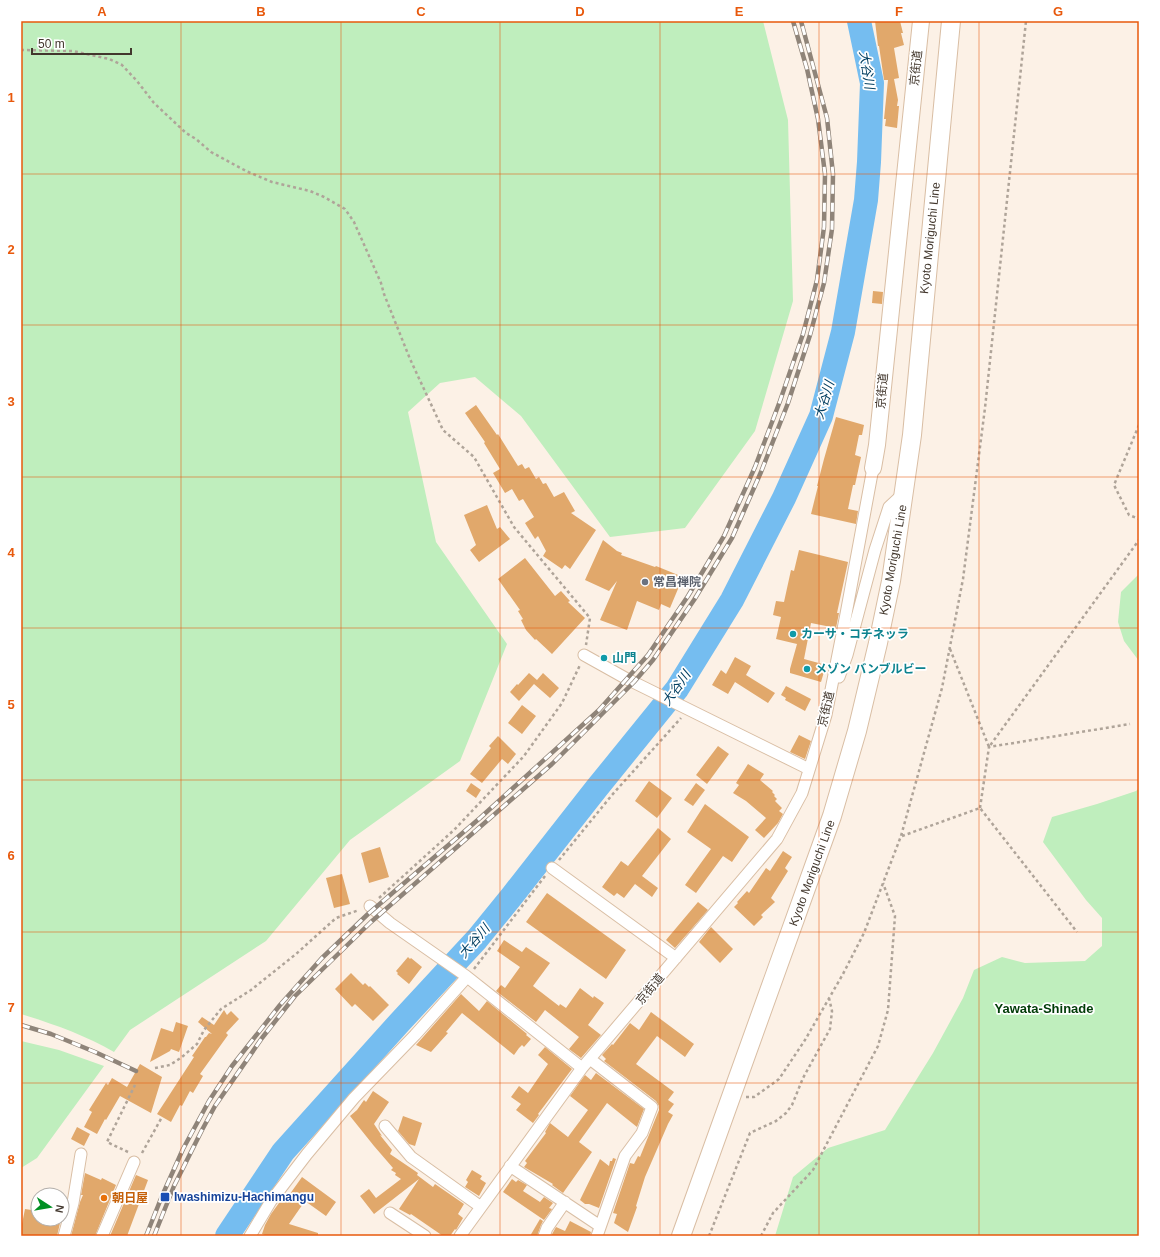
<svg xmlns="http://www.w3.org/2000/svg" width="1160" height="1257" viewBox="0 0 1160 1257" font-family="Helvetica,'Noto Sans JP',sans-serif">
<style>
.green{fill:#bfeebd}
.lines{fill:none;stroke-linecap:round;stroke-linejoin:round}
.river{stroke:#75bdf0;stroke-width:24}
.building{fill:#e1a86b}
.street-casing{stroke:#d9bea4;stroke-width:13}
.secondary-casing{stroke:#d9bea4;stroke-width:18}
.primary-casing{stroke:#d9bea4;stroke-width:20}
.path{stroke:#afa499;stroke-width:2.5;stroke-dasharray:3 3;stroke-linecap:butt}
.street{stroke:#fff;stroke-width:11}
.secondary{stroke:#fff;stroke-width:16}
.primary{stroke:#fff;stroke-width:18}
.rail-casing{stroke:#8f8479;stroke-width:4.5}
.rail{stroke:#fff;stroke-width:3;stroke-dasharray:9;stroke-linecap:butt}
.grid{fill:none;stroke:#e8590c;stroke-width:1;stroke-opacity:0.55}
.worship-dot{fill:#6b7280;stroke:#fff;stroke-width:1.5}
.culture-dot{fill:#0f9aa8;stroke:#fff;stroke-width:1.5}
.transit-dot{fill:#1a4fb4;stroke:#fff;stroke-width:1.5}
.food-dot{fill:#e8710a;stroke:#fff;stroke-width:1.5}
.labels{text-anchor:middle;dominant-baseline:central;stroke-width:3.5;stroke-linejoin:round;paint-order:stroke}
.street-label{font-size:12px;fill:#42372d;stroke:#fff}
.worship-label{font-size:12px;font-weight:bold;fill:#5b616d;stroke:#fff;text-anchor:start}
.culture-label{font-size:12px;font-weight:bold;fill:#0d838f;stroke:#fff;text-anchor:start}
.transit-label{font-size:12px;font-weight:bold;fill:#164399;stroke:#fff;text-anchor:start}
.food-label{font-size:12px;font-weight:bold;fill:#c56008;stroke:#fff;text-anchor:start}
.water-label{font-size:13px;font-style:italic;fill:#033f61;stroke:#fff}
.neighbourhood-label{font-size:13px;font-weight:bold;fill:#003c07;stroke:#fff}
.neatline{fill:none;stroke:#e8590c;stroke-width:1.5}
.grid-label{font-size:13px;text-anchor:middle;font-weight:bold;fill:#e8590c}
</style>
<rect width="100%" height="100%" fill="#fcf1e6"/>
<path class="green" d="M21,21H763L788,120L793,301L755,431L685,528L610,537L521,416L475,377L440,383L408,412L436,542L507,644L460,761L350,840L266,941L130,1030L114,1052C85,1035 53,1024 21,1014Z
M1139,574V661L1124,641L1118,622L1121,592Z
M1139,788V1236H775L793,1177L828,1148L885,1130L933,1053L963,998L974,970L1002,957L1025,963L1085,961L1102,946V918L1086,900L1043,842L1052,817L1097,804L1136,791Z
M21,1041L59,1050L104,1066L37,1158L21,1168Z"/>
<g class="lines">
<path class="river" d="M227,1236L283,1152L400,1022L477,939L512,896L596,789L677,689L732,600L784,498L821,416L843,332L866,200L869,162L872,83L859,21"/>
</g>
<path class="building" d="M875,21H900L903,33H901L904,45L894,48L899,78L894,79L898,100L897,106H899L897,128L885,126L886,119H884L888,80H884L879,46H878Z
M873,291L883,292L882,304L872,303Z
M476,405L497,435L498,434L518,466L522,464L525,469L529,467L536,479L539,477L543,484L546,483L554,497L564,492L575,511L571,513L596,530L570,569L565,565L562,569L543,556L546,551L538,536L535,539L525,523L534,517L523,499L519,501L512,489L505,493L493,473L500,469L484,443L485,442L465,413Z
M836,417L864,425L862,435H859L855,455L861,457L855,485H853L848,509L858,511L856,524L811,514L818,486H817L824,459Z
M487,505L497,529L500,527L510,539L479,562L470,550L476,545L464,515Z
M603,540L617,551L622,553L621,555L655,567L656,566L683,577L670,608L661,604L659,610L637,601L627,630L600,620L617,581L609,591L585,580Z
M799,550L848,562L837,613H839L836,628L811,623L804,659L826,665L821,682L790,673V669L797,644L776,639L781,617L773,615L776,601L784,602L791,570L794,571Z
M525,558L555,596L561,591L570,601L568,602L585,618L552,654L536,639L535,640L526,630L521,620L523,619L518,611L520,610L498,579Z
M735,657L751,666L746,675L775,693L768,703L735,682L728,694L712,685L721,670L726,674Z
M529,673L537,680L543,673L559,688L550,698L534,684L519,701L510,692L517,684L518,685Z
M786,686L811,699L805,711L785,700L786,698L781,695Z
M522,705L536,716L522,734L508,723Z
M799,735L811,741L805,759L790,752Z
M498,736L516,754L508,764L502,759L482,783L470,774L491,748L489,746Z
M718,746L729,754L707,784L696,775Z
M748,764L764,774L760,780L773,791L772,792L775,795L774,796L777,799L775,801L782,808L779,811L783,814L778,823L764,838L755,830L766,818L746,801L733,793L739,785L736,783Z
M649,781L672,798L657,818L635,801Z
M471,783L481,790L476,798L466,791Z
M696,783L705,790L693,806L684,800Z
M705,804L749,837L732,862L723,856L696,893L685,885L711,849L687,832Z
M658,828L671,839L642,876L658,888L652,897L635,884L624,898L617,893L614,896L602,887L621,861L628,866Z
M380,847L389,877L369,883L361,853Z
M783,851L792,857L785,868L788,871L771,898L775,902L761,915L763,917L754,926L734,907L738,903L737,902L747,891L749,893L766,868L770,871Z
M342,874L350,904L334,908L326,878Z
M547,893L626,950L606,979L526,922Z
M698,902L708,910L675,948L666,940Z
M711,927L733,949L720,963L699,942Z
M504,940L522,952L526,947L550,963L533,986L559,1006L560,1004L566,1008L580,988L593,998L594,996L604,1003L588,1025L601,1035L581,1058L569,1049L579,1037L545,1010L536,1022L496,991L501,985L505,988L520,967L497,951Z
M408,957L410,959L411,958L422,967L409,984L397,974L398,973L396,971Z
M351,973L363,985L365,983L369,987L370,986L389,1005L373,1021L355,1004L352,1007L335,989Z
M461,994L479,1011L487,1001L527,1034L526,1035L531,1039L524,1047L522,1045L519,1048L514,1055L462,1013L446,1032L448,1033L431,1052L416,1045Z
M224,1010L227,1015L231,1011L239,1019L226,1033L228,1035L200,1074L203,1076L193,1093L190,1091L182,1106L180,1105L171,1122L157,1114L194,1057L192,1056L205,1037H206L209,1033L212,1034L198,1022L202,1017L214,1025Z
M651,1012L694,1044L685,1057L657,1036L636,1064L674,1092L668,1100L674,1104L668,1112L673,1115L668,1124L645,1177L636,1206L637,1207L628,1232L614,1223L617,1214L613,1213L630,1163L634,1164L638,1156L640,1157L659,1110V1106L656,1101L604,1061L606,1059L602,1055L612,1044L613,1045L630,1023L639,1030Z
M176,1022L188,1026L179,1052L171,1049L170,1051L150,1062L161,1028L173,1032Z
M545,1047L572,1069L538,1114L539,1115L533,1123L516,1110L521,1104L511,1097L519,1086L528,1093L548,1064L538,1055Z
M140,1064L162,1077L151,1113L120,1096L106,1120L105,1119L97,1134L84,1127L92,1112L89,1110L106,1083L108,1085L112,1078L127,1087Z
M596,1073L644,1109L637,1127L607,1103L579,1142L592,1152L563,1193L552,1185L553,1184L524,1167L527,1163L525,1161L546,1133L545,1132L550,1123L568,1137L588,1110L570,1096L585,1075L591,1080Z
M373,1091L389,1102L374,1124L382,1136L380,1135L392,1150L390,1154L418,1173L417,1175L433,1187L435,1184L464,1204L458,1214L463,1218L456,1230L455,1229L450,1236H443L411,1214L410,1215L399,1209L419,1179L374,1214L360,1196L369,1189L376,1198L401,1179L395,1175L396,1173L391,1170L393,1168L374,1146L350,1116L357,1110L364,1100L366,1102Z
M403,1116L422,1123L415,1146L409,1144L398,1131Z
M77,1127L90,1134L84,1146L71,1139Z
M613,1158L616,1159L599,1208L589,1204H585L580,1200L600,1159L609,1166L610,1161H612Z
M472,1170L482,1176L480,1179L486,1183L479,1196L465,1187L468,1182L466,1180Z
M85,1173L101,1180L102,1178L116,1185L95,1236H71L80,1202L83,1195H81Z
M136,1175L148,1180L127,1236H110Z
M302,1177L336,1202L326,1216L305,1201L289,1224L318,1233V1236H268L262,1234L265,1225L271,1214L284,1196L287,1198Z
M512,1179L516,1182L518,1180L527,1185L523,1191L540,1202L544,1197L553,1203L549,1208L552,1209L544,1220L503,1192Z
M25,1209L38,1211V1219H61L57,1236H21V1229Z
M540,1219L543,1221L541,1225L537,1236H530Z
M570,1221L591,1232L590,1236H551L556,1227L565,1231Z"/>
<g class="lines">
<g class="street-casing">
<path id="street" d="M584,655L627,679L809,769
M839,677L847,655L875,550L889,507L903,494
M552,868L676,958
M370,906L390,923L466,976L582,1068
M590,1059L652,1107L642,1133L625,1156L597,1236
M385,1126L411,1157L481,1207
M510,1166L600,1226
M390,1213L425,1236
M64,1236L73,1203L81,1154
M102,1236L134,1162
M250,1236L271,1201L307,1154L354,1098L415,1035L467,977
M460,1236L582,1068L777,839L802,793L826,715L846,614L873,468
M544,1236L547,1228L565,1202"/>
</g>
<g class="secondary-casing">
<path id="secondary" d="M873,468L877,445L921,21"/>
</g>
<g class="primary-casing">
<path id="primary" d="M681,1236L832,816L857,731L878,643L891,581L912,435L951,21"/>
</g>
<path class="path" d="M21,50L73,51L109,59L122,65L137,81L154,103L186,133L196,139L211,152L246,171L272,182L310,191L324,197L345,209L354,222L381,283L384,294L410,359L443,430L474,457L514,527L590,618L586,645
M1139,425L1114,485L1129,515L1139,519
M950,649L989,747L1139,540
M980,808L989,747L1130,724
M902,836L980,808L1077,932
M559,860L612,795L681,718
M379,898L454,830L524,756L562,703L580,665
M474,969L545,876
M155,1068L170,1065L182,1057L197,1044L204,1030L221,1009L251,990L296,954L336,918L359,910
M746,1097H754L779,1079L805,1040L843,974L864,933L901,836L942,688L963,579L985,408L1026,21
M128,1152L107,1142L135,1085
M142,1153L162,1117
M709,1236L750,1133L776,1121L786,1113L792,1105L803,1078L830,1029L832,1011L829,998
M761,1236L773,1213L813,1170L878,1046L888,1010L895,916L883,883"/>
<use href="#street" class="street"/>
<use href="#secondary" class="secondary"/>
<use href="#primary" class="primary"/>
<g class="rail-casing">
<path id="rail" d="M21,1025L51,1034L95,1052L136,1071
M146,1236L162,1196L183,1149L209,1101L232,1066L280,1005L322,958L368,914L480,818L599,710L648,655L688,596L724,536L755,467L780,401L803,334L817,280L824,227L825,174L818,119L807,69L793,21
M154,1236L174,1186L202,1130L215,1106L262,1038L295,996L371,922L552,764L634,682L653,660L694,600L732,538L761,472L788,403L810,335L824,283L832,229L833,174L827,118L801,21"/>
</g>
<use href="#rail" class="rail"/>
</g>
<path class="grid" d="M181,21V1236M341,21V1236M500,21V1236M660,21V1236M819,21V1236M979,21V1236M21,174H1139M21,325H1139M21,477H1139M21,628H1139M21,780H1139M21,932H1139M21,1083H1139"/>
<circle class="worship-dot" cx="645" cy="582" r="4"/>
<g class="culture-dot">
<circle cx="793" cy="634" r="4"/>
<circle cx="604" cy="658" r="4"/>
<circle cx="807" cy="669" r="4"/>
</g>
<rect class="transit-dot" x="160" y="1192" width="10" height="10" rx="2"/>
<circle class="food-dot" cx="104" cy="1198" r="4"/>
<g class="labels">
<g class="street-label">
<text transform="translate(916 68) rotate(-84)">京街道</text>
<text transform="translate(930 238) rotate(-84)">Kyoto Moriguchi Line</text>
<text transform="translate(882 391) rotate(-85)">京街道</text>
<text transform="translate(893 560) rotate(-80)">Kyoto Moriguchi Line</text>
<text transform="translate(826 709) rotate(-77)">京街道</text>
<text transform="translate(812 873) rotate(-70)">Kyoto Moriguchi Line</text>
<text transform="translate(650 989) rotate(-50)">京街道</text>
</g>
<g class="worship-label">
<text x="653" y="582">常昌禅院</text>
</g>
<g class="culture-label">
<text x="801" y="634">カーサ・コチネッラ</text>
<text x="612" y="658">山門</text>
<text x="815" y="669">メゾン バンブルビー</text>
</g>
<g class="transit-label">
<text x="174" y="1197">Iwashimizu-Hachimangu</text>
</g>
<g class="food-label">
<text x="112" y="1198">朝日屋</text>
</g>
<g class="water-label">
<text transform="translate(867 70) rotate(81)">大谷川</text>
<text transform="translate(824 400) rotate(-73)">大谷川</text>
<text transform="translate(676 688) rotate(-55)">大谷川</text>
<text transform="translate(474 941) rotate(-49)">大谷川</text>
</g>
<g class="neighbourhood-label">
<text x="1044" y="1008">Yawata-Shinade</text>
</g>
</g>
<rect width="1160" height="1257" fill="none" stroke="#ffffff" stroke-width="44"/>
<g transform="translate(50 1207) rotate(102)"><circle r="19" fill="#ffffff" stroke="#b3afab"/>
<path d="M0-3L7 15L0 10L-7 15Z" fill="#009023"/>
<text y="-6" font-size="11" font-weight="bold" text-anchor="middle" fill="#42372d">N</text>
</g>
<path d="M32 48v6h99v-6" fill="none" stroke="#42372d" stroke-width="2"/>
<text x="38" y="48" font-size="12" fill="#42372d" stroke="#ffffff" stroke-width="3" paint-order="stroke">50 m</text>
<rect x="22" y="22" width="1116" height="1213" class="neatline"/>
<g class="grid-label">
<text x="102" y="16">A</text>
<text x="261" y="16">B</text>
<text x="421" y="16">C</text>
<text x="580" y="16">D</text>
<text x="739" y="16">E</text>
<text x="899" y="16">F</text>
<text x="1058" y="16">G</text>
<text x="11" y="102">1</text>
<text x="11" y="254">2</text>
<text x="11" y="406">3</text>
<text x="11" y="557">4</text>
<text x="11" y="709">5</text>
<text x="11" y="860">6</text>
<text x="11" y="1012">7</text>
<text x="11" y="1164">8</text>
</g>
</svg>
